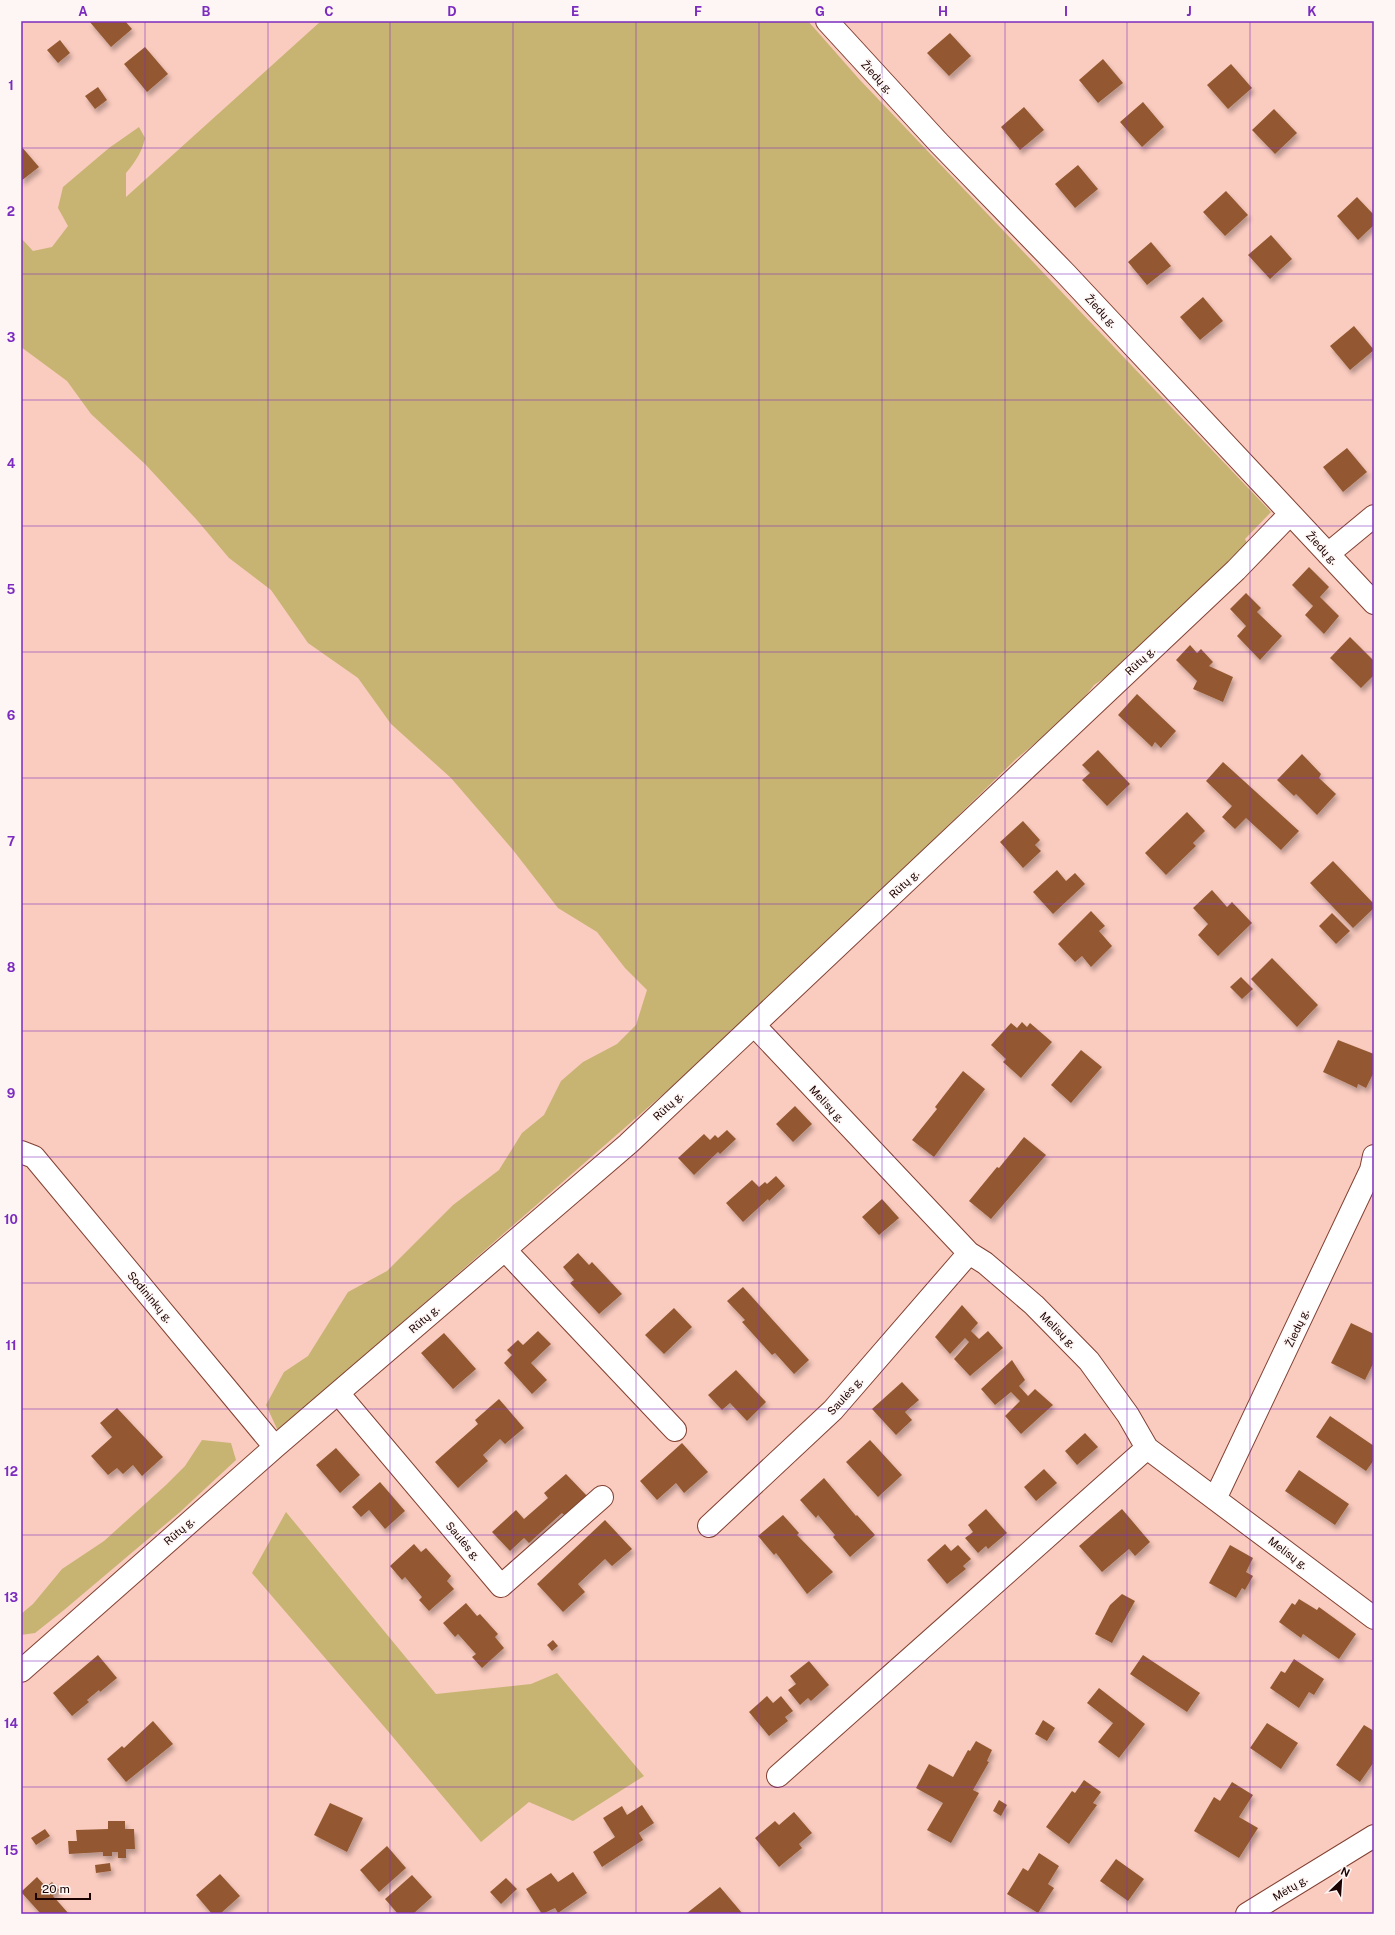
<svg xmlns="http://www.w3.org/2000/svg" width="1395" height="1935" viewBox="0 0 1395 1935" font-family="'Public Sans',sans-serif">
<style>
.green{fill:#c7b472}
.building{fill:#935931;filter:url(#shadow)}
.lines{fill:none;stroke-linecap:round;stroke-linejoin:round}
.minor-casing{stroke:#824132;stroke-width:24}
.minor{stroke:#fff;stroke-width:22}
.grid{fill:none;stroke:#7b2cbf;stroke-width:1;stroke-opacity:0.55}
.labels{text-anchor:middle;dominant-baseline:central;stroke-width:3;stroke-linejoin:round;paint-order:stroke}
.street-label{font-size:11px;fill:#1b0301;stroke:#fef6f4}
.neatline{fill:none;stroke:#7b2cbf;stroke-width:1.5}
.grid-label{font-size:13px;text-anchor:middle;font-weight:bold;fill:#7b2cbf}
</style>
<defs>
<filter id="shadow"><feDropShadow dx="2.5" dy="4.5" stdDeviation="2" flood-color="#0004"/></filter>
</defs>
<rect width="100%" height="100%" fill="#facbbf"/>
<path class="green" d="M321,21H808L859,79L1271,512L1245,539L1250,549L1140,649L1130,652L1118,669L1094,685L1073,712L1016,759L756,1013L278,1431L266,1405L284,1372L308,1356L348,1292L387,1271L453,1205L499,1170L522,1133L544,1115L561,1081L583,1062L617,1044L636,1025L647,990L625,968L597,932L558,908L513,850L451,778L391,724L358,678L308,643L271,590L229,558L196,519L145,464L91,414L67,381L21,347V238L33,251L52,247L68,226L58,208L63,187L109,148L139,127L145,138C142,152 136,161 126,173V197Z
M202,1440L231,1443L236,1460L180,1512L64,1610L35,1633L21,1635V1614L33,1604L62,1569L104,1541L166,1485L185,1466Z
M286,1512L436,1694L531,1684L557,1673L644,1776L573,1821L529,1802L481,1842L387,1730L252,1573Z"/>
<path class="building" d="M89,21H125L132,29L111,47Z
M950,33L971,56L949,76L927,53Z
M60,40L70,53L58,63L47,50Z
M145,47L168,74L147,92L124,64Z
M1103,59L1123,83L1098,103L1079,80Z
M1231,64L1252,88L1228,109L1207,85Z
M98,87L107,100L95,109L85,96Z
M1143,102L1164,127L1142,147L1120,122Z
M1024,107L1044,130L1020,150L1001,127Z
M1274,109L1297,133L1275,154L1252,130Z
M21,146L39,167L21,181Z
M1078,165L1098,189L1075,208L1055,184Z
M1226,191L1248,215L1225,236L1203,212Z
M1357,197L1374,215V225L1358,240L1337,216Z
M1271,235L1292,259L1270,279L1248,255Z
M1151,242L1171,266L1147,285L1128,262Z
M1203,297L1223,321L1200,340L1180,317Z
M1354,326L1374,350L1350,370L1330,346Z
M1347,448L1367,472L1343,492L1323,467Z
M1309,567L1329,587L1320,597L1339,616L1324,634L1305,615L1313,606L1292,585Z
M1246,593L1261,608L1257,612L1282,636L1260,660L1237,636L1246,626L1230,609Z
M1350,637L1374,661V675L1361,688L1330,658Z
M1190,645L1197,653L1201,649L1213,662L1209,666L1233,677L1223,702L1193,689L1197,681L1176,660Z
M1137,694L1176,731L1161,748L1155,742L1152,747L1118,715Z
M1098,750L1130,784L1107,806L1082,780L1090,773L1082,765Z
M1302,754L1321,774L1319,778L1336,794L1317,815L1296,794L1294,796L1277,780Z
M1223,762L1299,831L1281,850L1246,818L1235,829L1222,817L1232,806L1206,781Z
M1187,812L1205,831L1193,843L1196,846L1166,875L1145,853Z
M1023,821L1040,840L1035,845L1041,851L1023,868L1000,842Z
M1333,861L1374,904V908L1353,928L1310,883Z
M1057,870L1066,881L1075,873L1085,884L1053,914L1033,892Z
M1212,890L1227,907L1232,902L1252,923L1218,956L1198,935L1208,924L1193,908Z
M1091,911L1105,926L1099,931L1112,946L1091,967L1082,956L1075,962L1058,944Z
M1332,913L1350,931L1336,944L1319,926Z
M1272,958L1318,1005L1297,1027L1251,979Z
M1241,977L1253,989L1242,999L1230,987Z
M1022,1022L1027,1027L1030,1023L1052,1042L1021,1078L1003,1062L1006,1059L991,1045L1011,1023L1017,1028Z
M1338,1040L1374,1054V1072L1366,1088L1358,1084L1357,1088L1323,1072Z
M1081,1050L1102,1067L1071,1103L1051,1085Z
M963,1071L985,1089L934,1157L912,1140L937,1109L935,1107Z
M795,1106L812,1124L793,1142L776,1124Z
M727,1130L736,1139L720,1154L718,1152L694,1175L678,1158L704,1134L710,1140L715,1135L718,1138Z
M1024,1137L1046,1155L991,1219L969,1201L997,1167L999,1168Z
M776,1176L785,1186L769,1201L768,1199L743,1222L726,1203L752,1180L759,1187L765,1182L767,1184Z
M882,1199L899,1218L879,1235L862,1217Z
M578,1253L589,1265L592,1262L622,1294L599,1314L570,1283L574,1280L563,1267Z
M743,1287L809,1360L794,1374L775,1353L772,1355L742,1322L745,1320L727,1301Z
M962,1305L978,1323L971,1331L979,1339L988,1331L1003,1348L970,1376L954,1359L969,1342L965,1338L950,1354L935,1337Z
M674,1308L692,1327L664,1354L645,1335Z
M1351,1323L1374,1334V1362L1365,1380L1331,1363Z
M538,1331L551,1344L531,1363L547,1380L532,1394L504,1363L512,1355L507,1350L518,1340L523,1345Z
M444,1333L476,1369L453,1389L421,1353Z
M1012,1360L1025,1380L1019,1386L1028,1396L1035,1389L1053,1405L1021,1434L1005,1416L1020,1401L1011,1392L995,1405L981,1389Z
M736,1370L766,1402L747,1421L730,1403L722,1410L708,1395Z
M902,1382L919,1400L905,1412L912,1420L896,1435L872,1409Z
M499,1399L524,1428L505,1444L500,1439L483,1455L488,1461L458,1488L435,1462L478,1424L475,1420Z
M117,1408L163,1457L142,1476L133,1465L123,1474L117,1468L108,1475L91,1456L112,1437L100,1423Z
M1330,1416L1374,1446V1460L1366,1471L1316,1437Z
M1085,1433L1098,1447L1077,1465L1065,1451Z
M870,1440L902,1475L878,1497L846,1462Z
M682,1443L708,1472L684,1493L676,1483L657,1500L640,1481Z
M336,1448L360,1475L340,1493L316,1465Z
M1044,1469L1057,1483L1036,1501L1024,1487Z
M1299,1470L1349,1504L1335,1525L1285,1491Z
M566,1474L588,1497L566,1517L562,1513L529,1543L524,1538L510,1551L492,1532L516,1510L524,1519L548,1498L544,1493Z
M824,1478L856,1516L857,1515L875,1535L850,1557L833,1537L835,1535L818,1515L816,1518L800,1500Z
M380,1482L405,1511L385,1529L369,1510L361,1517L352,1507Z
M986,1509L1007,1533L988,1549L986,1546L978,1553L965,1538L973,1532L968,1525Z
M1122,1509L1150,1542L1135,1556L1129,1549L1102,1572L1079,1546Z
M783,1515L799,1533L797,1535L833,1572L807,1594L776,1553L774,1555L758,1536Z
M605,1520L632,1549L612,1566L605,1559L578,1584L585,1592L563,1612L537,1584Z
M414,1544L421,1552L426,1548L451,1576L447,1581L454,1589L429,1611L419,1600L422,1597L405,1577L402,1580L390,1566Z
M945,1544L951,1551L958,1545L971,1559L963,1566L966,1569L947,1584L927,1560Z
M1230,1545L1253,1558L1246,1572L1253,1576L1245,1590L1242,1588L1236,1598L1209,1583Z
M1122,1594L1135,1601L1112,1643L1095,1634L1110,1605Z
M1299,1599L1317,1610L1319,1607L1356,1634L1339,1659L1303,1634L1301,1638L1279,1622L1292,1603L1295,1605Z
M466,1603L477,1616L480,1614L498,1634L495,1637L504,1648L482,1668L472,1657L476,1654L458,1634L455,1637L443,1623Z
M553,1640L558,1646L552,1651L547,1645Z
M98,1655L117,1678L100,1692L99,1690L87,1700L89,1702L72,1716L53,1693Z
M1143,1655L1200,1693L1187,1712L1130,1674Z
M1294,1659L1324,1679L1314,1695L1309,1692L1299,1708L1270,1688L1281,1671L1285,1673Z
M809,1661L829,1685L811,1701L808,1698L800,1705L788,1690L796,1684L790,1676Z
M1099,1688L1145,1724L1119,1758L1098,1742L1113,1723L1087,1703Z
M767,1696L773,1703L781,1696L793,1711L785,1717L788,1721L769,1736L749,1712Z
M1043,1720L1055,1728L1047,1741L1035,1734Z
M153,1721L173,1744L126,1782L107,1759L122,1746L124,1748Z
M1267,1723L1298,1743L1281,1769L1250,1748Z
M1364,1725L1374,1731V1762L1360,1782L1336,1765Z
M976,1741L992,1750L987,1761L989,1762L973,1790L979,1793L951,1843L927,1830L943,1803L916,1788L929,1764L953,1777L968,1750L970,1751Z
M1084,1780L1101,1792L1093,1803L1097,1805L1069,1844L1046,1827L1072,1791L1075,1793Z
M1232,1782L1253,1795L1239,1817L1258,1828L1239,1858L1194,1831L1214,1797L1220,1801Z
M999,1800L1007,1805L1001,1816L993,1811Z
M330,1803L363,1818L347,1852L314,1835Z
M642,1805L654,1823L639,1833L643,1840L602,1867L593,1852L615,1837L603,1818L622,1806L627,1815Z
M794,1812L812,1833L799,1844L802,1848L779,1867L755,1838L775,1821L779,1825Z
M108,1821H125V1829H134L135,1849H126V1858H118V1852H112V1856H103V1852L69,1854L68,1841H77L76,1830L108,1829Z
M45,1829L50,1836L36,1845L31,1838Z
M387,1846L406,1868L379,1892L360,1870Z
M1039,1853L1059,1866L1048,1884L1054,1888L1038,1913L1007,1894L1023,1868L1028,1871Z
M1116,1859L1144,1879L1128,1901L1100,1881Z
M110,1863L111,1871L96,1873L95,1865Z
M573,1872L587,1893L558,1913L555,1908L542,1914L526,1889L551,1873L558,1882Z
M220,1874L240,1896L220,1914H212L196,1895Z
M412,1875L432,1897L413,1914H398L385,1899Z
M37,1877L46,1887L52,1882L59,1890L53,1896L69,1914H41L21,1892Z
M506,1878L517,1889L501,1904L490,1892Z
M720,1887L742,1913L740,1914L687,1913Z"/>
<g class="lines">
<g class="minor-casing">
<path id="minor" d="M827,21L938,142L1066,274L1374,603
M1328,554L1374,516
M754,1025L969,1253L985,1263L1034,1305L1089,1361L1128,1415L1147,1448L1374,1618
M21,1152L34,1157L275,1447
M505,1250L675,1430
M338,1393L501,1586L602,1497
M1215,1499L1371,1170L1374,1156
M709,1526L833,1410L969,1253
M21,1671L275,1447L628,1144L1236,570L1290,514
M778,1776L1147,1448
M1247,1914L1374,1836"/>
</g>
<use href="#minor" class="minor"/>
</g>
<path class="grid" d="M145,21V1914M268,21V1914M390,21V1914M513,21V1914M636,21V1914M759,21V1914M882,21V1914M1005,21V1914M1127,21V1914M1250,21V1914M21,148H1374M21,274H1374M21,400H1374M21,526H1374M21,652H1374M21,778H1374M21,904H1374M21,1031H1374M21,1157H1374M21,1283H1374M21,1409H1374M21,1535H1374M21,1661H1374M21,1787H1374"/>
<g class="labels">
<g class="street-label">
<text transform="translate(877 77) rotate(47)">Žiedų g.</text>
<text transform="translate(1101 311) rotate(47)">Žiedų g.</text>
<text transform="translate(1322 548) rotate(47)">Žiedų g.</text>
<text transform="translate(1140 661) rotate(-43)">Rūtų g.</text>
<text transform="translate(904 884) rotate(-43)">Rūtų g.</text>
<text transform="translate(827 1104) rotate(47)">Melisų g.</text>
<text transform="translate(668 1106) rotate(-43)">Rūtų g.</text>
<text transform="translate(150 1297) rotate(50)">Sodininkų g.</text>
<text transform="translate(424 1319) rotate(-41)">Rūtų g.</text>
<text transform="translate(1297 1328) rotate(-65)">Žiedų g.</text>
<text transform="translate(1058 1330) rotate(45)">Melisų g.</text>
<text transform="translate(845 1396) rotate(-48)">Saulės g.</text>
<text transform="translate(179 1531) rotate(-41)">Rūtų g.</text>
<text transform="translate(463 1541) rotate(50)">Saulės g.</text>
<text transform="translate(1288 1553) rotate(37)">Melisų g.</text>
<text transform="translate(1290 1888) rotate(-31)">Mėtų g.</text>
</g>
</g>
<rect width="1395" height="1935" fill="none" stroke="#fef6f4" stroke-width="44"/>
<g transform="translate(1341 1881) rotate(25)" stroke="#fef6f4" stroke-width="3" paint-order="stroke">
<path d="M0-3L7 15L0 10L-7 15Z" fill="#1b0301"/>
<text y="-6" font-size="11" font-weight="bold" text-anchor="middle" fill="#1b0301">N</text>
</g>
<path d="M36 1893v6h54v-6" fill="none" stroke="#1b0301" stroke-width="2"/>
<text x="42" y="1893" font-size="12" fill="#1b0301" stroke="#fef6f4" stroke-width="3" paint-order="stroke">20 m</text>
<rect x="22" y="22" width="1351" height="1891" class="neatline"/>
<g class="grid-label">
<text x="83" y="16">A</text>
<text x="206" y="16">B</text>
<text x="329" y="16">C</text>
<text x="452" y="16">D</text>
<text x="575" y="16">E</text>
<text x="698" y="16">F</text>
<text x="820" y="16">G</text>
<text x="943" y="16">H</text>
<text x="1066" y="16">I</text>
<text x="1189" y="16">J</text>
<text x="1312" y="16">K</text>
<text x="11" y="90">1</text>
<text x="11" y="216">2</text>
<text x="11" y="342">3</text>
<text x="11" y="468">4</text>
<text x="11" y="594">5</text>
<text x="11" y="720">6</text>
<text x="11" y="846">7</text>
<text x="11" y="972">8</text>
<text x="11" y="1098">9</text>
<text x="11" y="1224">10</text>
<text x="11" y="1350">11</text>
<text x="11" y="1476">12</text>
<text x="11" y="1602">13</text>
<text x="11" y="1728">14</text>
<text x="11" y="1855">15</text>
</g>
</svg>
